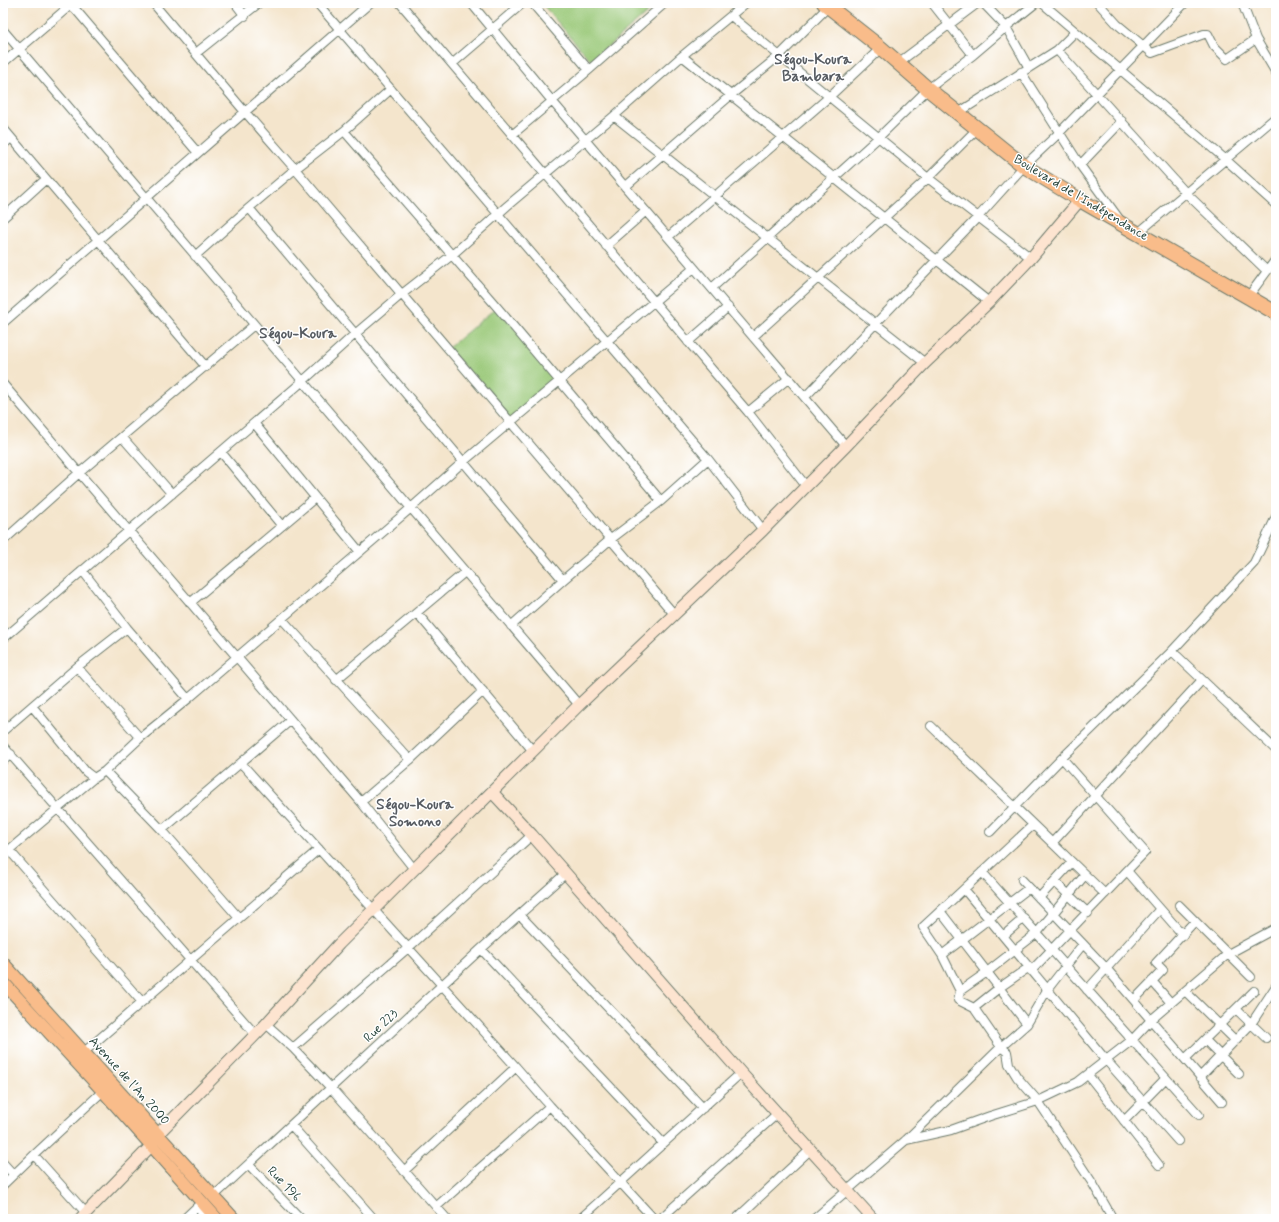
<svg xmlns="http://www.w3.org/2000/svg" width="1279" height="1222" viewBox="0 0 1279 1222" font-family="Mynerve,sans-serif">
<style>
.green{fill:#99c877;stroke:#5c8256}
.lines{fill:none;stroke-linecap:round;stroke-linejoin:round}
.street-casing{stroke:#6a7869;stroke-width:10}
.secondary-casing{stroke:#6a7869;stroke-width:13}
.primary-casing{stroke:#6a7869;stroke-width:14}
.highway-casing{stroke:#6a7869;stroke-width:16}
.street{stroke:#fff;stroke-width:8}
.secondary{stroke:#fde4d0;stroke-width:11}
.primary{stroke:#f9bc8a;stroke-width:12}
.highway{stroke:#f9bc8a;stroke-width:14}
.labels{text-anchor:middle;dominant-baseline:central;stroke-width:3;stroke-linejoin:round;paint-order:stroke}
.street-label{font-size:13px;fill:#1f3d34;stroke:#fff}
.quarter-label{font-size:15px;font-weight:bold;fill:#575c62;stroke:#fff}
</style>
<rect width="100%" height="100%" fill="#fff"/>
<filter id="ink" filterUnits="userSpaceOnUse"><feTurbulence type="fractalNoise" baseFrequency=".025" numOctaves="2"/><feDisplacementMap in="SourceGraphic" scale="8" xChannelSelector="R" yChannelSelector="G"/><feConvolveMatrix kernelMatrix="1 2 1 2 8 2 1 2 1" color-interpolation-filters="sRGB"/></filter>
<filter id="wash" filterUnits="userSpaceOnUse"><feTurbulence type="fractalNoise" baseFrequency=".012" numOctaves="4" result="noise"/><feDisplacementMap in="SourceGraphic" scale="16" xChannelSelector="R" yChannelSelector="G"/><feGaussianBlur stdDeviation="0.9" result="paint"/><feColorMatrix in="noise" values="0 0 0 0 0 0 0 0 0 0 0 0 0 0 0 0 0 1.4 0 .05"/><feComposite in="paint" operator="in"/></filter>
<g filter="url(#wash)">
<rect width="100%" height="100%" fill="#f4e5cc"/>
<path class="green" d="M541,3H659L591,61Z
M497,307L559,380L511,422L448,348Z"/>
</g>
<g filter="url(#ink)">
<g class="lines">
<g class="street-casing">
<path id="street" d="M70,3L198,153
M153,3L245,112L295,169L674,614
M235,3L245,16
M317,3L708,459L763,530
M400,3L748,412L806,486
M471,3L552,101L846,446
M532,3L589,70
M932,3L973,55
M983,3L1006,27L1029,68
M1042,3L1225,159L1276,205
M1098,3L1117,24L1152,53L1204,34H1208L1214,46L1227,59L1256,39
M1242,3L1256,39L1276,73
M731,16L928,178L1031,258
M3,30L579,705
M1057,50L1186,193L1267,271
M196,53L259,3
M682,56L989,302
M3,63L73,3
M898,63L978,3
M452,64L523,3
M1021,72L1080,165L1120,220
M958,113L1057,50L1075,32
M614,116L925,363
M3,128L206,367
M344,131L497,307L661,501
M512,135L589,70L665,3
M3,145L11,138
M1080,165L1122,121
M625,187L731,95L779,56L831,4
M249,208L563,580
M3,218L46,179
M1138,233L1276,117
M668,237L829,97L881,48
M606,246L646,211
M195,256L249,208L295,169L344,131L391,89
M712,288L878,138L928,89L973,55L1006,27L1036,3
M1248,297L1276,259
M3,323L370,3
M753,337L928,178L977,129
M688,342L728,307
M3,384L361,802L414,869
M805,397L978,217L1024,166L1059,133L1185,3
M748,412L789,378
M254,423L360,552
M122,437L172,494
M221,452L282,526
M3,541L79,473L254,325
M82,570L127,628L188,699
M190,603L315,498
M417,613L533,751
M282,619L410,760
M511,626L563,580L611,539L661,501L708,459
M3,639L303,381L355,334L402,294L452,255L507,206L614,116L682,56L746,3
M1172,651L1276,750
M77,667L140,738
M336,680L465,572
M32,706L86,772L94,778
M931,726L1105,894
M3,731L77,667L127,628
M3,746L255,1034
M3,761L11,754
M241,763L516,1067L550,1106L654,1219
M105,771L162,830L239,918
M361,802L410,760L483,691
M1033,825L923,927L942,955L960,991L958,1000L974,1008L1001,1047L1007,1052L1009,1064L1017,1077L1038,1101L1093,1184L1113,1219
M162,830L291,720
M990,832L1062,758L1172,651L1254,563L1276,517
M1052,843L1202,680
M9,850L142,1002
M3,855L94,778L105,771L140,738L188,699L411,508L463,462L694,268
M1127,871L1183,935
M982,872L1199,1115
M1022,880L1106,968L1222,1102
M1055,882L1088,913
M964,889L1106,1060L1178,1141
M1039,898L1072,862
M1179,905L1251,977
M940,911L1027,1024
M520,915L703,1108
M1003,936L1024,918
M481,949L663,1143
M942,955L1029,888
M1031,971L1145,852L1062,758
M1152,981L1171,1003
M1087,990L1160,909
M960,991L987,972L1037,933L1085,875
M1185,991L1235,1040
M1134,1000L1163,970L1156,963L1195,921
M974,1008L999,988L1028,968
M1236,1009L1266,1038
M266,1024L293,1048L331,1088L447,1219
M1205,1040L1239,1074
M293,1048L408,948L532,835
M84,1052L319,849
M1185,1059L1254,991
M1088,1075L1159,1165
M1200,1077L1251,1024L1276,986
M1124,1121L1166,1078
M291,1125L374,1219
M906,1140L951,1130L990,1116L1038,1101L1078,1082L1132,1040L1151,1020L1228,954L1276,928
M34,1155L86,1213
M3,1163L13,1174
M249,1165L301,1219
M404,1171L516,1067
M3,1185L34,1155L103,1091
M214,1196L481,949L566,873
M436,1207L550,1106
M184,1219L202,1202
M201,1219L202,1202
M580,1219L741,1073
M660,1219L777,1114
M736,1219L810,1150
M814,1219L906,1140L1001,1047L1027,1024L1047,990L1083,944"/>
</g>
<g class="secondary-casing">
<path id="secondary" d="M492,792L532,835L741,1073L873,1219
M80,1219L151,1146L158,1134L266,1024L339,944L579,705L763,530L846,446L925,363L989,302L1031,258L1080,200"/>
</g>
<g class="primary-casing">
<path id="primary" d="M3,963L234,1219
M3,982L103,1091L217,1219"/>
</g>
<g class="highway-casing">
<path id="highway" d="M824,3L881,48L928,89L1024,166L1080,200L1276,313"/>
</g>
<use href="#street" class="street"/>
<use href="#secondary" class="secondary"/>
<use href="#primary" class="primary"/>
<use href="#highway" class="highway"/>
</g>
</g>
<g class="labels">
<g class="street-label">
<text transform="translate(1081 198) rotate(31)">Boulevard de l'Indépendance</text>
<text transform="translate(381 1026) rotate(-43)">Rue 223</text>
<text transform="translate(129 1081) rotate(48)">Avenue de l'An 2000</text>
<text transform="translate(284 1184) rotate(46)">Rue 196</text>
</g>
<g class="quarter-label">
<text x="813" y="60">Ségou-Koura<tspan x="813" dy="17">Bambara</tspan></text>
<text x="298" y="334">Ségou-Koura</text>
<text x="415" y="805">Ségou-Koura<tspan x="415" dy="17">Somono</tspan></text>
</g>
</g>
<rect width="1279" height="1222" fill="none" stroke="#fff" stroke-width="16"/>
</svg>
